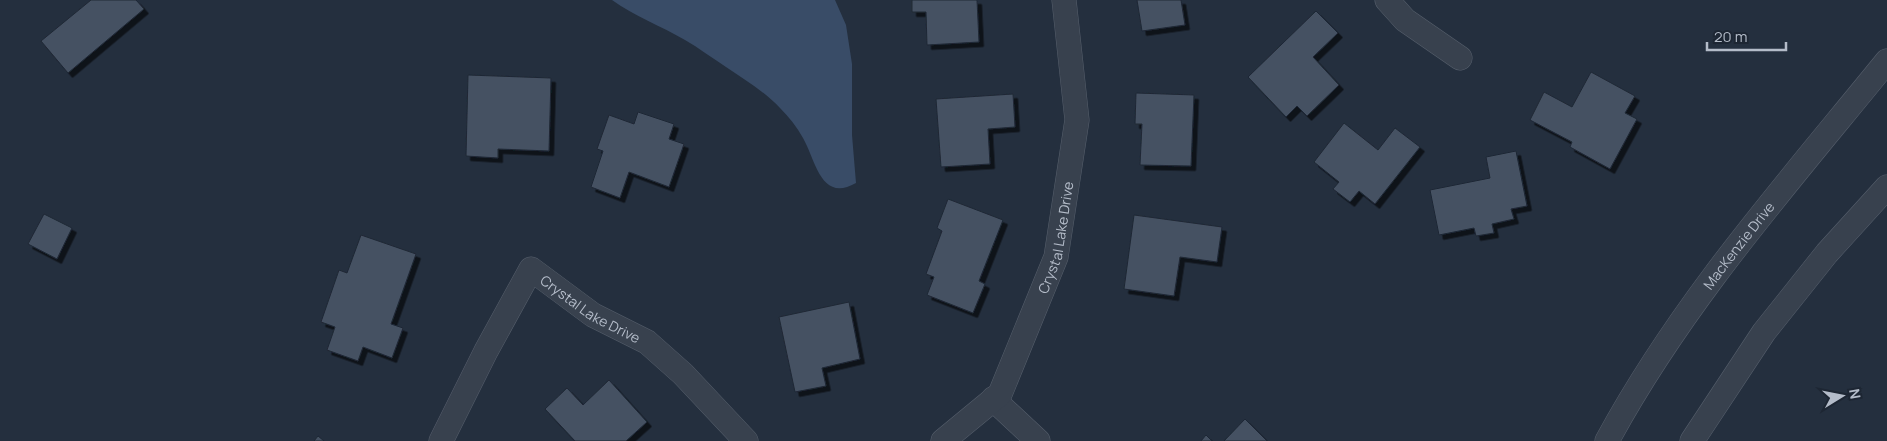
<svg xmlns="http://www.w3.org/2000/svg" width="1887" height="441" viewBox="0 0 1887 441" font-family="Manrope,sans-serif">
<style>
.water{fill:#394c67}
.building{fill:#455162;stroke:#1f2835;filter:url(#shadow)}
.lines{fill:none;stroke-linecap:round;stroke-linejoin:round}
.street-casing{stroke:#565f6c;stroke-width:25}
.street{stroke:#38414e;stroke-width:24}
.labels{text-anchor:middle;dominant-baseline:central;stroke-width:5;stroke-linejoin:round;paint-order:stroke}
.street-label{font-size:14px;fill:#b4bcc9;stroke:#1d2633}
</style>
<defs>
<filter id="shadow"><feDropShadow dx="4.5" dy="4.5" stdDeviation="0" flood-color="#0009"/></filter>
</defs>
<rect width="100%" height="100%" fill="#242f3e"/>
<path class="water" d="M612,0H835L846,25L852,64V135L856,183C821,203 816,161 803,138C797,127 789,117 780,108C764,91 745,80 726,67C712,58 699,48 685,40C661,26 634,16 612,0Z"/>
<path class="building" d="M91,0H136L144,9L68,73L41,41Z
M912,0H977L979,42L927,45L926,12H912Z
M1137,0H1181L1185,25L1142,31Z
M1316,11L1338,33L1313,57L1339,85L1307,116L1297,106L1286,117L1248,77Z
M1591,72L1635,96L1625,113L1637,119L1610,169L1570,147L1572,142L1530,120L1544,92L1572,107Z
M468,75L551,78L549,151L498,149V158L466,156Z
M1136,93L1194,95L1191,166L1140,165L1142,124H1135Z
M1013,94L1015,127L988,129L990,164L941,167L936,99Z
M638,112L674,124L669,139L684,144L669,187L629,172L620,198L591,187L603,151L597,149L609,115L634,124Z
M1344,123L1378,150L1395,128L1420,147L1375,204L1359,191L1350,202L1333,189L1339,182L1314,162Z
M1516,151L1527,206L1511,209L1514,219L1492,224L1494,233L1476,236L1474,228L1439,235L1430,190L1490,178L1486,157Z
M948,199L1003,220L979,281L985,284L973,313L927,295L934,277L926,274L942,231L937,228Z
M44,214L72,228L57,259L28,244Z
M1134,215L1222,227L1217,262L1180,257L1174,296L1124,289Z
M361,235L416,254L391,324L403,328L392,358L363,347L358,361L327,350L335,327L321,322L339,270L347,273Z
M849,302L860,359L822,368L826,386L795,392L779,317Z
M609,380L647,422L626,441H575L545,409L567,388L583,405Z
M1245,419L1267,441H1224Z
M1206,435L1212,441H1201Z
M318,436L324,441H314Z"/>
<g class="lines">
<g class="street-casing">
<g id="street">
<path d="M1387,0L1405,20L1460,58"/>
<path d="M993,399L1038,441"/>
<path id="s1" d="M441,441L486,351L531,269L593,315L647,342L683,374L746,441"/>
<path id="s2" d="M943,441L1000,394L1056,257L1077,120L1064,0"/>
<path id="s3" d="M1607,441C1682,302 1788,183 1887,61"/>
<path d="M1692,441L1764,332L1827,253L1887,187"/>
</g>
</g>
<use href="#street" class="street"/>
</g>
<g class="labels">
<g class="street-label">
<text stroke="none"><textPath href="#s2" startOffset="241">Crystal Lake Drive</textPath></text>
<text stroke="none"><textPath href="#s3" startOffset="236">MacKenzie Drive</textPath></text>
<text stroke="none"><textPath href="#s1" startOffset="266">Crystal Lake Drive</textPath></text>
</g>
</g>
<g transform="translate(1842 396) rotate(80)" stroke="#1d2633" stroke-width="4" paint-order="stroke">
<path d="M0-4L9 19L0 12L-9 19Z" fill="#b4bcc9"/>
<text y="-8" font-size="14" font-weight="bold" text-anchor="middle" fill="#b4bcc9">N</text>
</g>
<path d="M1707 42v8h79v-8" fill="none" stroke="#b4bcc9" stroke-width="2.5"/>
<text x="1714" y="42" font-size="15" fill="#b4bcc9" stroke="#1d2633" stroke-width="4" paint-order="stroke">20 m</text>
</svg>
